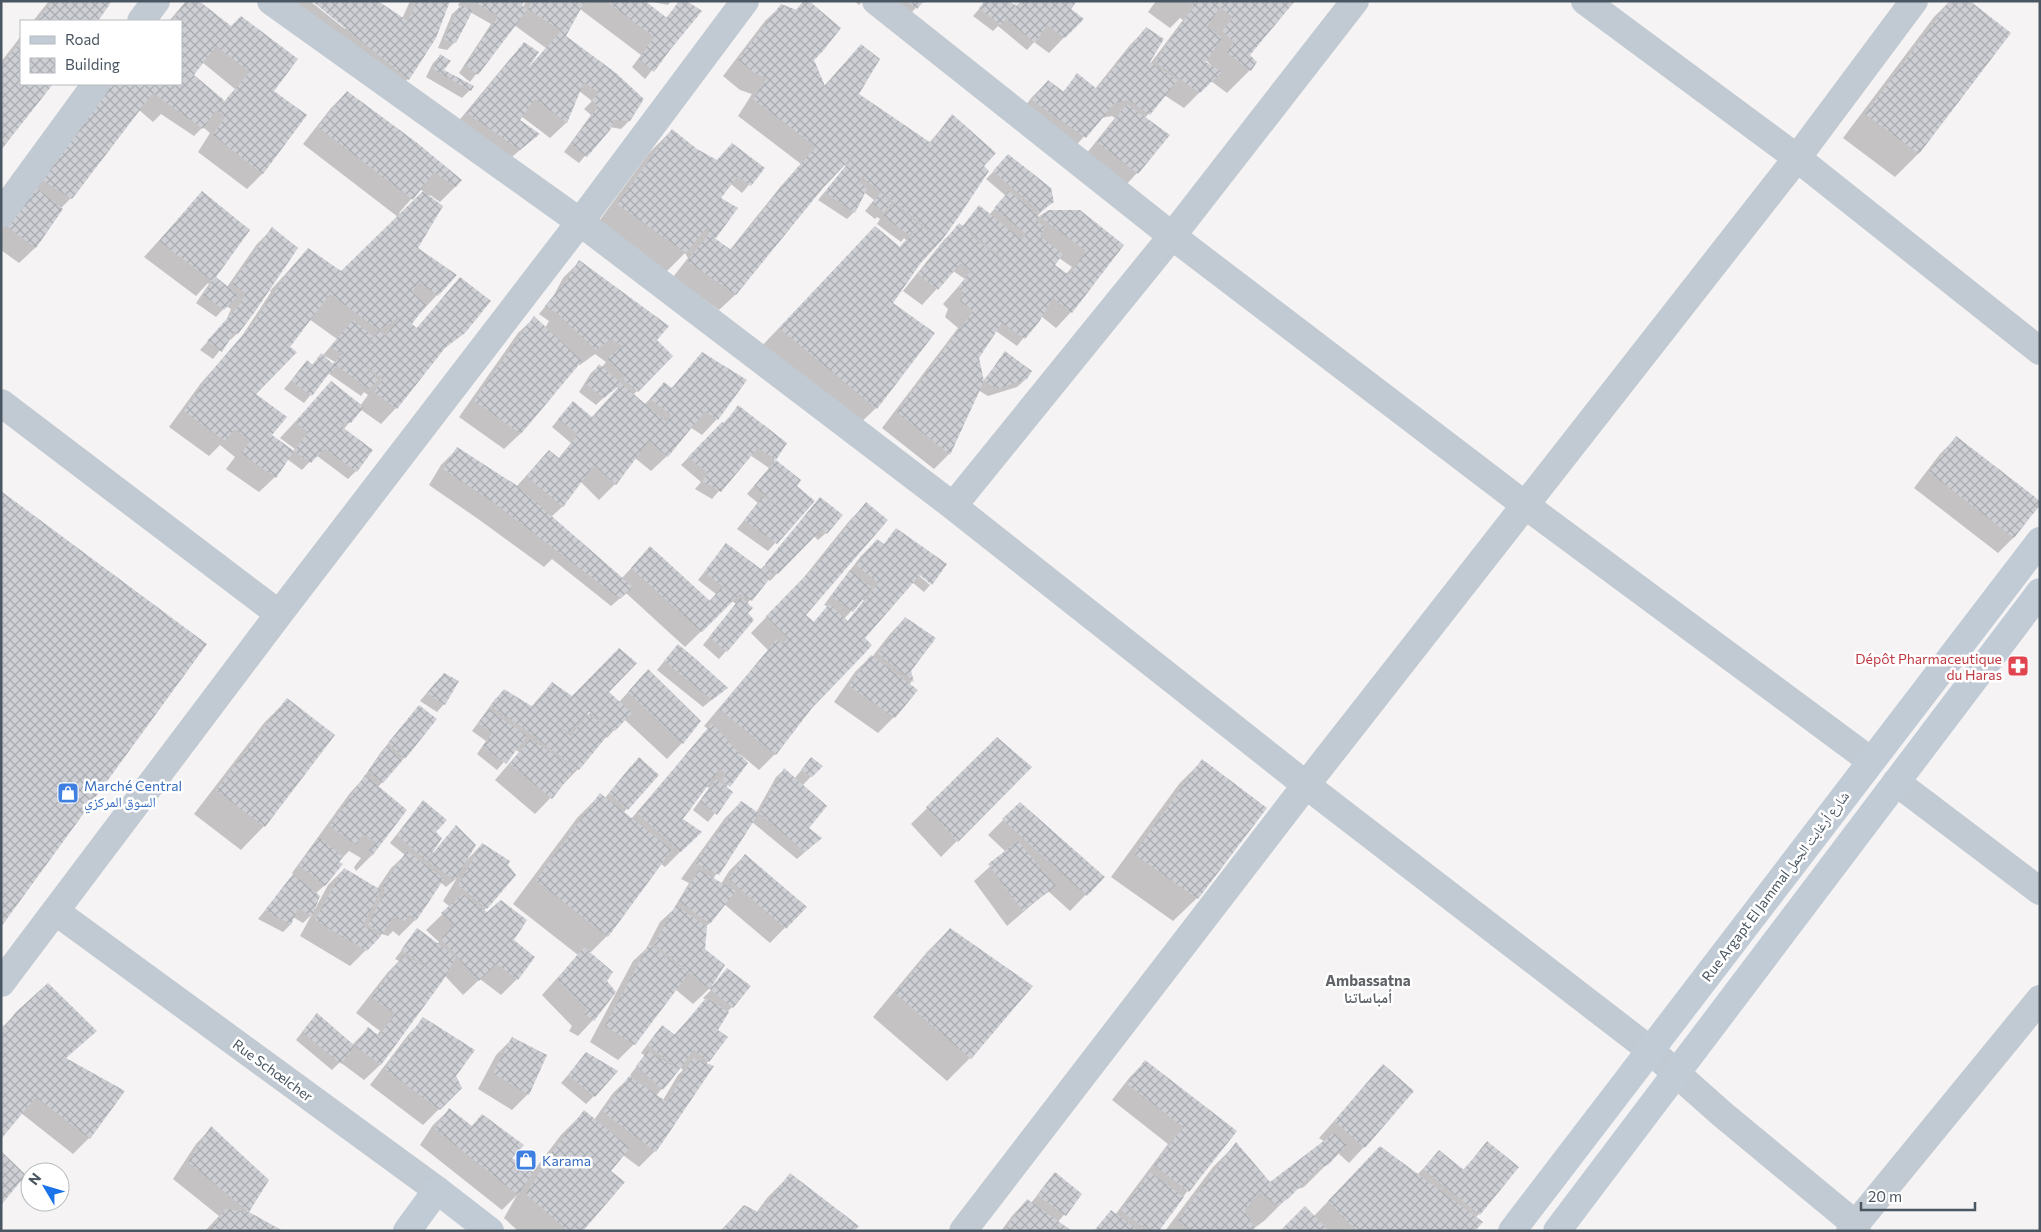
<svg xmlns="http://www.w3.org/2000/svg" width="2041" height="1232" viewBox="0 0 2041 1232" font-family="Commissioner,'Noto Naskh Arabic',sans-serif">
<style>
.shadow{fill:#0003;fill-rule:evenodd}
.building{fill:url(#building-cross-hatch);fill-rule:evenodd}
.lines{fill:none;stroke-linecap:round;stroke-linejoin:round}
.street{stroke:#c1cad2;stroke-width:28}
.secondary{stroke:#c1cbd6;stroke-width:28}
.labels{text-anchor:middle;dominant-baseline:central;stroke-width:5;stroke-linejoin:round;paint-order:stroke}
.health-label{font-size:14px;fill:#be3a42;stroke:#fff;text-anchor:end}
.shop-label{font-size:14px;fill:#366cbe;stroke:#fff;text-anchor:start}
.street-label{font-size:14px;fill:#4a5661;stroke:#fff}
.neighbourhood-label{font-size:15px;font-weight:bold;fill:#5f6368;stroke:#fff}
</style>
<defs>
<pattern id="building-cross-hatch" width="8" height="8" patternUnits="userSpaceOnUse" patternTransform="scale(1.25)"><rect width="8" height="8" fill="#cdcfd5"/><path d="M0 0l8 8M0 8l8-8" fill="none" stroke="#a8abb0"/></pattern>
</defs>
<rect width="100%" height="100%" fill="#f5f3f3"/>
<path class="shadow" d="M49,1H111L96,21H33Z
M186,1H197L273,91L263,173L247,189L198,152L210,133L203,127L194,136L161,114L153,122L138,109L71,198L61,208L35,248L19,263L1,250V227L17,203L110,84H181V21H169ZM202,62L235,89L224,102L194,77L189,79Z
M260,1H310L345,29V26L402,19L410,1H448L435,37L408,79L392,95Z
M461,1H523L520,6L523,7L526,1H643L666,18L680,1L669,49L645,79L632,67L641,55L580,9L564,37L629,121L621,129L610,127L579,163L564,152L591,115L584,109L592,101L579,91L566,123L550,138L521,116L518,120L538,134L503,165L452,129L509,60L525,44L529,67L546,48L514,25L470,82L459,73L491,24L470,12L455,42L447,50L438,48L452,14L460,7L458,5Z
M648,1H671L668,5Z
M804,1L813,60L824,86L861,45L857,95L929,143L952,116L983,166L941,240L919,263L892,303L876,408L852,431L756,352L875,227L899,248L906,240L904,238L901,242L877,224L880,219L877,217L875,219L865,211L874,200L864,192L854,212L847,219L818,200L846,166L844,164L822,187L735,295L719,310L673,277L688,258L685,253L662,276L594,228L649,153L672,130L695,149L717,162L763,168L742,193L731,184L719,198L715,237L714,239L729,251L781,186L801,164L738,116L752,94L740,90L723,76L765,21L781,6L795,11Z
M854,1H863L859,5Z
M871,1H922L901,24Z
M986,1L1013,6L1018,1L1014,7L1069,10L1082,19L1049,53L1034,42L1027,50L998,26L993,31L973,16Z
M1156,1H1293L1249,55L1250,70L1227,93L1211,81L1184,108L1164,95L1145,118L1137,173L1122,189L1082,159L1115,118L1112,116L1101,118L1069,153L1017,117L1032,97L1048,81L1063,92L1077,75L1095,89L1130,45L1146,29L1148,62L1150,64L1183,20L1180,18L1170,28L1148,12ZM1206,60L1212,66L1204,62Z
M1950,1H1967L2009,33L1918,154L1895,177L1843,138L1934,17Z
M21,36V84H51L1,148V62Z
M440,56L442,71L470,90L462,98L426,77L433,63Z
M347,92L456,186L440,202L430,195L429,197L416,248L437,295L410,324L416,329L460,278L464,332L440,352L396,408L381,424L360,409L343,430L356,471L348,479L316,455L302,470L287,459L275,477L259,492L226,469L235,457L220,445L209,456L169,427L201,383L240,339L271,292L270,291L308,249L341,272L398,217L303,144L331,108ZM420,189L424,192L401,214L399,213ZM309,319L337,339L323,355L335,362L333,365L321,355L312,365L307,361L284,389L304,403L328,373L361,396L364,392L368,395L360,406L331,383L280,438L295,449L292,452L270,435L253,394Z
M1001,164L1052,202L1037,216L1039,217L1049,211L1122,245L1071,312L1056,328L1041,316L1017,346L996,331L978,358L983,381L1006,353L1026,379L1017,387L988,396L978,390L949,454L934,469L882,428L958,328L945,317L948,309L943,304L965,279L953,271L922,305L903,291L944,240L959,225L962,227L979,206L989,215L1006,196L986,179ZM1059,258L1072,267L1066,274L1053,265Z
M202,193L249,231L211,281L212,282L227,287L257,244L272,229L238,333L230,340L229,339L213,359L200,350L226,321L231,309L226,306L216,317L196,303L209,284L208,283L196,296L144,257Z
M579,262L671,356L633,395L644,405L664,384L671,389L702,354L717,419L702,435L690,427L667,456L651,471L635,458L615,484L599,500L580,481L562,507L551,517L622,578L650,548L709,601L716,594L698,580L726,545L760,571L820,498L826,533L818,540L814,536L770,581L767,579L747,604L746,613L726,651L719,659L703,645L736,604L732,601L685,647L626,593L611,606L552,559L544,567L481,521L429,485L441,465L457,449L516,487L549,451L558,459L571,443L552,427L566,410L591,418L619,387H615L596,405L579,392L591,373L599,366L601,368L606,362L595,354L580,365L578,364L520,434L504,449L459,417L518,333L534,318L545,328L549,321L539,314L553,297L563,278Z
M738,407L786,443L774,460L799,480L795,487L813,501L768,551L737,529L758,503L747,494L769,468L750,455L712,499L695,489L701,482L681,465L722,423L723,424Z
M1956,438L2014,537L1998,553L1914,488L1940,454Z
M866,504L804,615L813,623L828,607L824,605L841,582L861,556L877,540L930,585L924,592L912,582L863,638L775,754L759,770L741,755L740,756L726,789L731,793L708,822L693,810L709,788L706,786L681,820L700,832L665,867L660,863L607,936L590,953L606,981L593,1020L578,1036L569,1031L572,1026L542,995L578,955L513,904L577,818L601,794L605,798L631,766L657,775L623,813L631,819L708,729L704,726L768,650L751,633L801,581L850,520ZM862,599L864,601L847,622L844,619Z
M905,618L910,671L912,681L909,685L894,717L878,733L834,702L855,672L871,656L872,657L890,634Z
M671,653L726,688L703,707L657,670Z
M648,671L682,743L667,759L624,719L607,738L606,737L578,769L535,814L495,780L519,752L515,749L497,770L477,754L486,741L472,731L496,698L531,707L552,683L587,716L609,693L619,702Z
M436,682L444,704L437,712L420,701Z
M287,700L333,735L264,826L241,850L194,814L264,723Z
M419,707L404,758L378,787L406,810L372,855L356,871L354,867L361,858L349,851L340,860L325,885L315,894L313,909H315L328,885L344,869L377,889L391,868L405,855L390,843L423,801L434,832L431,852L433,853L448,835L467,860L482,844L486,908L484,911L512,940L533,957L517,979L501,995L480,979L463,995L445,976L380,1065L364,1080L340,1062L332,1070L296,1040L310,1022L352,1045L368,1029L377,1035L380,1031L356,1013L388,972L399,961L395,959L417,930L437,944L439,942L426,930L450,907L443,901L457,878L446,887L440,882L415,920L399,936L393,931L388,936L382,934L350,966L300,936L312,914L303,923L293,917L290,925L283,932L258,919L294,875L292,873L350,793L362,780L381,752Z
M997,739L1030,767L941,857L911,824Z
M811,759L821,766L802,786L807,828L812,846L797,859L752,822L713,879L721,884L729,871L745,855L805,907L770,943L724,904L706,927L704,949L711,985L713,986L727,969L732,1007L727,1012L717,1030L708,1061L655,1151L639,1167L623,1155L609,1171L581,1231H518L504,1218L517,1195L502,1210L420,1145L433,1125L449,1110L471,1127L482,1116L511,1159L532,1173L561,1135L584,1112L594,1120L613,1093L631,1076L630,1075L645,1056L641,1053L655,1034L662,1027L673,1036L706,1000L703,998L713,988H710L693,1004L675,989L634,1044L618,1060L590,1042L633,961L646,949L660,922L673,910L689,883L681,879L725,818L741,802L756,813L776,777L784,770L794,779ZM680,1067L683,1070L678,1075L663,1100L656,1096Z
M1202,761L1197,898L1173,921L1111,877L1179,784Z
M1020,803L1103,877L1070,911L1048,891L1007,926L974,881L1006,852L988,835Z
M950,929L970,1058L947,1081L873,1017L927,952Z
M17,1013L95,1031L61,1061L124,1091L89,1138L73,1154L21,1113L1,1137V1028Z
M424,1019L460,1088L423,1125L370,1085L408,1035Z
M512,1039L528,1094L512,1110L478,1089L496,1055Z
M586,1054L594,1096L586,1104L561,1083Z
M1145,1062L1235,1131L1182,1198L1158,1231H1094L1111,1211L1115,1215L1168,1144L1112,1100L1130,1077Z
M1383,1066L1364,1147L1349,1163L1338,1153L1304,1187L1295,1190L1264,1221L1253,1229L1254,1231H1165L1213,1167L1236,1144L1270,1184L1325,1142L1319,1138Z
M211,1128L268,1180L247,1212L280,1231H205L219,1216L173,1179L196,1144Z
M1488,1143L1479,1214L1475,1218L1474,1231H1282L1313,1217L1380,1147L1417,1175L1439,1152L1462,1171Z
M790,1175L853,1231H720L744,1207L756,1213L767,1198Z
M1048,1182L1081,1194L1058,1222L1070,1231H1001L1012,1216L1027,1200L1031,1203Z"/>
<path class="building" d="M52,1H112L98,21H37Z
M186,1H199L231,26L241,16L298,59L274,91L307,115L263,174L213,135L225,117L216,110L203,129L153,93L72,199L42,180L111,84H181V21H172ZM216,46L250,72L221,105L224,100L194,75Z
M312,1H378L408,21L417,1H450L436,38L409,80Z
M472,1H524L522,6L528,9L478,75L465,65L498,16Z
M532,1H585L566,36L616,73L644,99L630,121L614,120L610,130L587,157L571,144L598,106L591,101L599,93L584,82L567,123L535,99L520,120L540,134L520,150L467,113L524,42L539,52L525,72L561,31L528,9Z
M606,1H645L667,18L679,1H687L702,11L670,50L654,72L639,59L654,37Z
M803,1H809L841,28L823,51L814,60L825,86L861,44L880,59L859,94L931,143L952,114L996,153L984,166L989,171L957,219L942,240L920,264L893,303L935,333L877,409L779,328L875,226L900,247L918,228L909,235L883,216L894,203L920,225L939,238L862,177L859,182L867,189L855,213L825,192L855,154L823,188L736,295L687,261L709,234L731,250L796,169L816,147L753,99L767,78L756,74L738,60L781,4L797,10Z
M907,1H924L917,9Z
M985,1H1009L1016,6L1020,1H1077L1071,9L1084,19L1065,38L1047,25L1035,43L1006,19L1001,25L979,8Z
M1188,1H1295L1250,55L1257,62L1251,71L1226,52L1234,42L1222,31L1233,18L1220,7L1207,27L1222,38L1206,62L1222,72L1200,93L1155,62L1194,6Z
M1950,1H1970L2011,33L1919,154L1865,114Z
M460,5L473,10L456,43L444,40Z
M1146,27L1164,39L1150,62L1178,80L1150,115L1129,100L1115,103L1086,138L1032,100L1048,80L1064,92L1077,73L1097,89Z
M21,41V84H53L1,150V66Z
M440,54L451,61L444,70L474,86L471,91L433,69Z
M347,91L416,142L462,180L456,187L434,172L413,200L318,127Z
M1127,104L1170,135L1138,174L1097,142Z
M672,129L697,149L717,160L732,143L765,168L751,186L738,176L721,198L738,208L716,238L709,234L707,227L686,253L617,204Z
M1008,154L1051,188L1054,202L1040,212L993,171Z
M33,185L63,209L36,248L6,226Z
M202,191L250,230L216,277L238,295L224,310L203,295L212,281L159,241Z
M423,191L443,206L418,248L457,275L438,296L419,282L412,292L426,305L412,324L417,328L460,277L491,301L465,333L445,348L397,409L374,392L383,379L360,362L379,379L369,389L337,366L327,376L312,396L291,381L307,360L313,365L321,353L333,364L342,354L330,347L353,320L373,336L364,351L379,330L385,336L401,316L379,330L330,294L290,347L297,352L256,394L287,417L272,435L294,451L276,478L241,453L250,441L235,429L225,441L184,411L216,366L254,322L292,267L308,248L341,271Z
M1009,191L1039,216L1049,210H1080L1124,245L1072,313L1053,298L1039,322L1025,339L1002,323L979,358L984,381L950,455L897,412L973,311L960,301L963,292L958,287L971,271L961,263L938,290L918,274L959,223L963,226L979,205L1022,240L1026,234L994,208ZM1039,216L1086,251L1069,275L1055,265L1063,254L1040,236L1045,227L1037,221L1031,228ZM964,227L1003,259V260L979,242Z
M881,192L892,203L884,212L872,203Z
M272,227L298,248L254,313L238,334L235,331L222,352L207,341L240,304L246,293L232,284Z
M579,260L669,326L657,340L673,356L638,392L623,379L624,376L607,359L622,346L611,339L596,350L558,314L545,306L567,280Z
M534,316L582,361L521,434L474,401Z
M1005,351L1032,371L1027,379L997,389L984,381Z
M702,352L747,380L718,420L705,411L668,457L649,441L616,485L594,465L563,507L526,476L549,450L560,459L578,434L558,419L573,401L593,418L621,384L604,398L586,384L599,364L666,422L671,415L650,399L664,382L672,388Z
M331,381L364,407L351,423H343L341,426L373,450L357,472L325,449L329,444L311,463L294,451L308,432L295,422Z
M738,405L787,443L776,460L758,448L721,492L702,481L708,473L688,457L722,422L725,424Z
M1956,436L2040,501V505L2014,538L1929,472Z
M457,447L516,485L633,587L620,599L497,505L443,469Z
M776,460L801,480L797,486L815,501L777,544L744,520L763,496L779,507L754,486Z
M1,491L207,644L1,927Z
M820,497L843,515L827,534L822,529L778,574L765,564Z
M866,502L888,520L806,615L814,622L829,604L848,621L854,613L878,583L856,565L877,539L884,544L896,528L947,564L932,585L920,575L865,638L872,645L866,652L812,708L776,755L719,709L777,639L782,644L788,638L766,616L817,564Z
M726,543L761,569L764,566L774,573L752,601L740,594L702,632L631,568L650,546L710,601L722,587L734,595L704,572Z
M850,570L872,588L853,612L831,596Z
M741,597L753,608L748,613L754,620L727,652L709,637Z
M905,617L936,638L911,671L914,682L878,654Z
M678,644L696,659L728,688L712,700L664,661Z
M619,648L637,663L609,692L632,713L615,731L613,729L589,712L587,714L613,729L579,770L576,768L552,799L510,764L530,739L574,767L522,727L490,706L504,689L533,707L552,682L572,696ZM587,714L571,736L553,721L569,733Z
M871,655L918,690L895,718L849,686Z
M648,669L701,721L683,744L628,692Z
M444,673L459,681L445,705L427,693Z
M287,698L335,735L265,827L216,790Z
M419,705L437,719L405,759L388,743Z
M489,709L527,736L506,764L483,746L492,733L478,723Z
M712,723L748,763L730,787L722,780L726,774L720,769L683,819L702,832L681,852L637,813Z
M997,737L1032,767L958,842L926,807Z
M387,746L402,761L383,783L368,771Z
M639,757L659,775L628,810L609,793Z
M811,757L823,766L812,777L801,770Z
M1202,759L1267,808L1198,899L1134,854Z
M784,768L827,806L809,828L822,838L805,852L759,813Z
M365,775L407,810L372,856L369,850L376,842L363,834L356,845L330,826Z
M716,779L733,792L717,815L700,801Z
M600,793L672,850L608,937L536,880Z
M423,800L447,820L436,832L442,838L427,861L397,835Z
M741,801L759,813L719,875L695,863Z
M1020,802L1105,877L1087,896L1002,819Z
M456,825L476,845L455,880L427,861Z
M319,837L343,857L339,862L343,864L325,886L299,865Z
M1018,841L1056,886L1023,911L988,864Z
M482,843L510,861L508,865L516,875L487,909L458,885Z
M407,851L444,879L416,921L409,915L405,921L393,917L383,934L368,925L385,891L382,886Z
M745,854L807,907L786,929L729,879Z
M344,868L381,890L363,925L381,936L367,951L315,920Z
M699,870L736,891L710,924L679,901Z
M293,874L320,896L312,916L298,908L291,925L265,910Z
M463,894L487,912L501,900L527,920L514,940L535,957L518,980L496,964L479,981L441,939L454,925L441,913Z
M676,905L707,927L705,949L725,965L710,989L727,968L751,986L733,1008L654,944Z
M417,928L456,957L444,979L381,1065L355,1046L368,1027L379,1036L395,1014L371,997L404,955L436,973L401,950Z
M950,928L1033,986L971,1059L895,993Z
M649,944L689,973L635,1045L605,1026Z
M584,947L613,972L607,981L616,992L594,1021L584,1014L587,1009L557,979Z
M48,983L97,1031L66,1058L125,1091L90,1139L36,1097L1,1139V1031L16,1012Z
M706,998L729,1012L718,1030L728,1037L709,1062L694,1050L679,1070L648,1045L662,1025L675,1035Z
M317,1013L355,1046L341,1064L302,1032Z
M423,1017L475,1050L456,1076L462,1088L440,1110L385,1069Z
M512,1037L547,1055L529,1095L493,1073Z
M648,1051L679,1070L663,1090L636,1066Z
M586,1052L618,1071L595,1097L568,1075Z
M693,1058L714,1066L656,1152L603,1112L629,1076L667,1102Z
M1145,1060L1237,1131L1189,1192L1154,1165L1183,1127L1127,1084Z
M1383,1064L1414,1091L1365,1148L1334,1121Z
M449,1108L472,1126L482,1114L524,1145L512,1158L533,1172L518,1195L435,1129Z
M584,1110L630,1148L611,1171L625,1182L583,1231H568L526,1194L552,1152Z
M211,1126L269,1180L249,1212L188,1162Z
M1334,1133L1347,1145L1328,1165L1318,1168L1289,1198L1277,1206L1259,1192L1245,1210L1256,1231H1189L1178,1220L1236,1142L1270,1182Z
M1487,1141L1519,1167L1480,1215L1423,1169L1439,1150L1464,1170Z
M1380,1146L1483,1222L1475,1231H1357L1328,1201Z
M1,1151L26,1175L1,1205Z
M1055,1172L1082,1194L1066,1216L1037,1195Z
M1150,1172L1184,1197L1159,1231H1149L1121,1211Z
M790,1173L859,1226L854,1231H721L744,1205L760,1213Z
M1027,1199L1072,1231H1004Z
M1305,1206L1329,1231H1280Z
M225,1209L249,1212L283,1231H209Z
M1111,1210L1139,1231H1094Z"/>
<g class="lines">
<path class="street" d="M271,1L580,222L953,506L1306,785L1650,1050L1722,1114L1855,1224L1857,1231
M876,1L1172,236L1525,505L1871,761
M1585,1L1797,158L2040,351
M141,21L156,1
M1,214L96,84
M1,403L279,614
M953,506L1172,236L1355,1
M1896,782L2040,891
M55,911L437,1190
M1,983L279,614L580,222L745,1
M963,1231L1306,785L1797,158L1914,1
M1850,1231L2040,999"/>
<path class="secondary" d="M407,1231L437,1190L490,1231
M1512,1231L2040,541
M1557,1231L2040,592"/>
</g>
<defs>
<g id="pharmacy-square" transform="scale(1.125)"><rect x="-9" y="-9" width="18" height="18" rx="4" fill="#e0444e" stroke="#fff"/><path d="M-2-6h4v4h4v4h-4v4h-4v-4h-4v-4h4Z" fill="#fff"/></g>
<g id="shop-square" transform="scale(1.125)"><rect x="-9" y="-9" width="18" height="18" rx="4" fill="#3f7fe0" stroke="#fff"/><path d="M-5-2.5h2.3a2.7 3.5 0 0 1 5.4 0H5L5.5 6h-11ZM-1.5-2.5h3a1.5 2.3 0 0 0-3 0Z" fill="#fff"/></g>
</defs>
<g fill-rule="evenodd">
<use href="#pharmacy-square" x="2018" y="666"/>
<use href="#shop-square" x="68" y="793"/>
<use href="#shop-square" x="526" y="1160"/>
</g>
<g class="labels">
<g class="health-label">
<text x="2002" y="658">Dépôt Pharmaceutique<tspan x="2002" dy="16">du Haras</tspan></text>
</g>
<g class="shop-label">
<text x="84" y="785">Marché Central<tspan x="84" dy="16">السوق المركزي</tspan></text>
<text x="542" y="1160">Karama</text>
</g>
<g class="street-label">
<text transform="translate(1775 886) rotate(-53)">Rue Argapt El Jammal شارع أرغابت الجمل</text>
<text transform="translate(273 1070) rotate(36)">Rue Schœlcher</text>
</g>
<g class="neighbourhood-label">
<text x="1368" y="980">Ambassatna<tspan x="1368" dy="17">أمباساتنا</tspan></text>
</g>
</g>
<rect width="2041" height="1232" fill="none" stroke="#4a5661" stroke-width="5"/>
<rect x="20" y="20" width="162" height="65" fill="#ffffff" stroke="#b7bbc0"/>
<rect x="30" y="36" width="25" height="8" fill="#c1cbd6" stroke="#b7bbc0"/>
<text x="65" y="45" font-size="15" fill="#4a5661">Road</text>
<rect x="30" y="58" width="25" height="15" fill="url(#building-cross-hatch)" stroke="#b7bbc0"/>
<text x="65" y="70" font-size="15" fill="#4a5661">Building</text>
<g transform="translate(45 1187) rotate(308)"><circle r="24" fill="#ffffff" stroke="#b7bbc0"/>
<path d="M0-4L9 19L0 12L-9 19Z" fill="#1a73e8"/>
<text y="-8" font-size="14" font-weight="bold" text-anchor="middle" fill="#4a5661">N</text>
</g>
<path d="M1861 1202v8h114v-8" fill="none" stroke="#4a5661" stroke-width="2.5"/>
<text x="1868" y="1202" font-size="15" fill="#4a5661" stroke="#ffffff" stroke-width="4" paint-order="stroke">20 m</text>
</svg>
